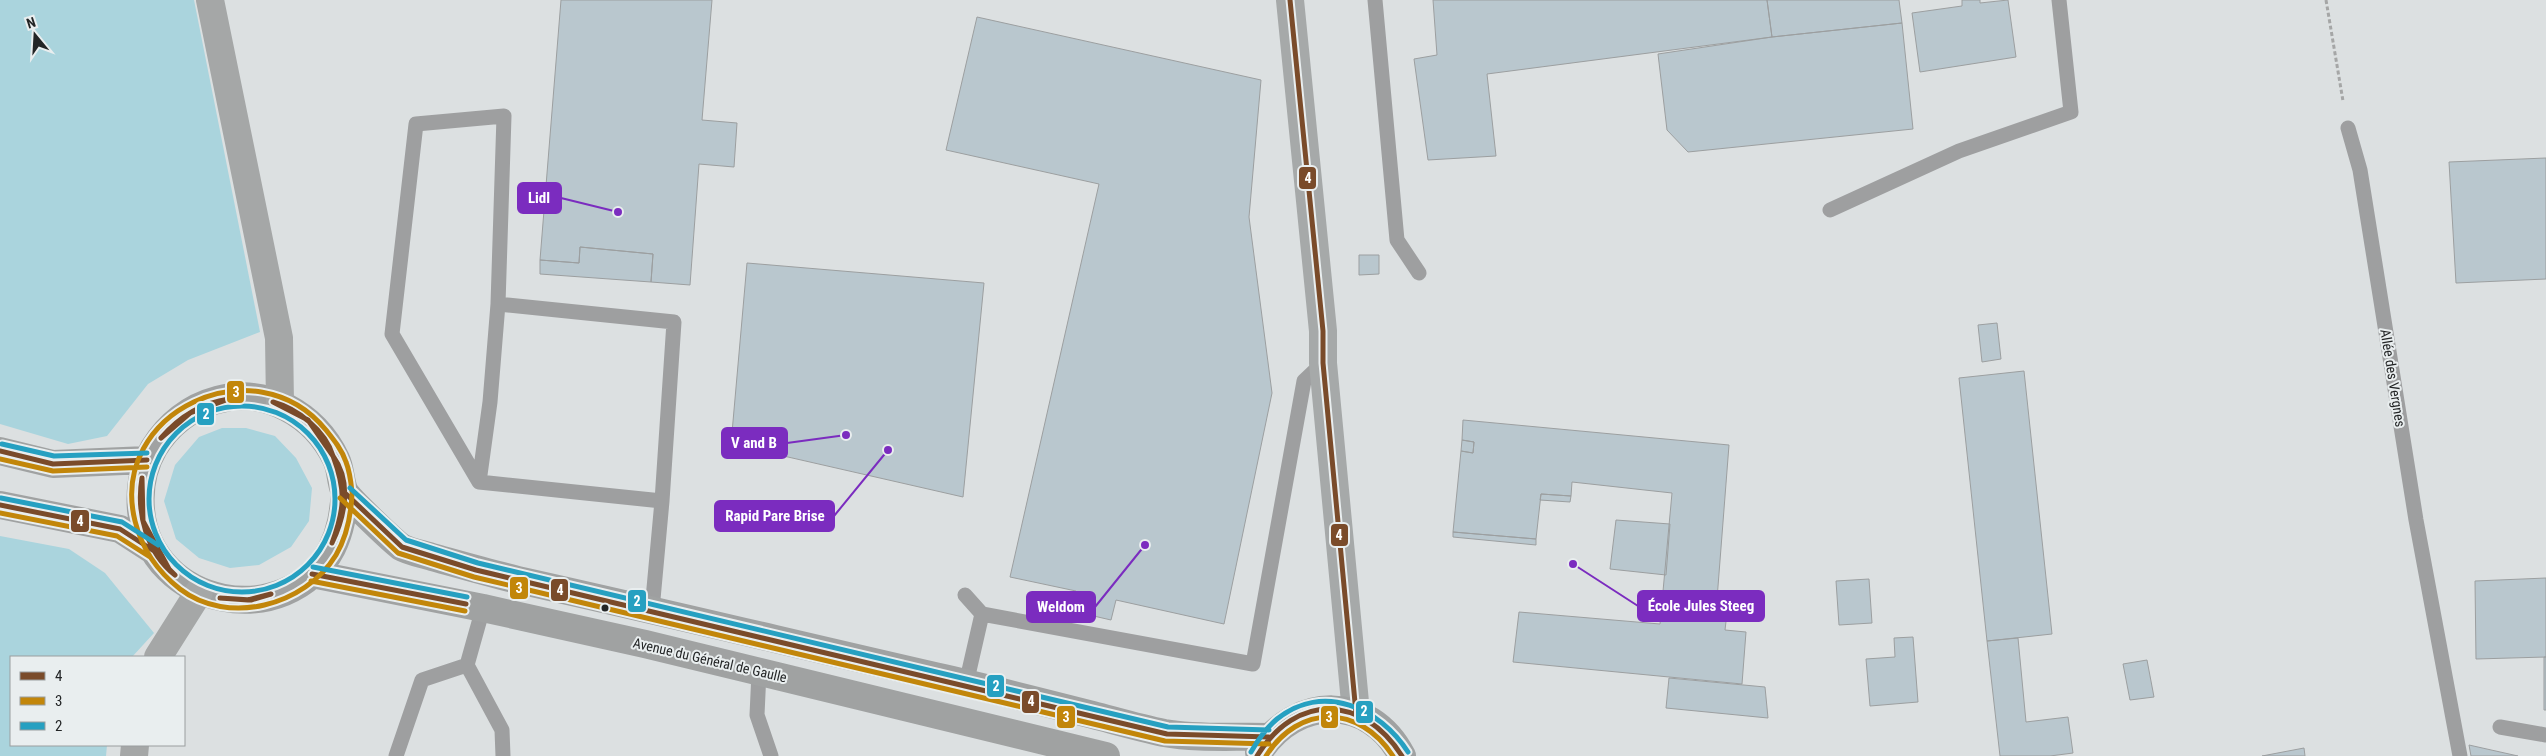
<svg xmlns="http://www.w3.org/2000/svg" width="2546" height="756" viewBox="0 0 2546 756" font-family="'Roboto Condensed',sans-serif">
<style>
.green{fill:#aad4dd}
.building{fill:#b9c7ce;stroke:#9c9fa0}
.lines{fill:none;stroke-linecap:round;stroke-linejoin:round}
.path{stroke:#a5a6a6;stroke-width:3;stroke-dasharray:4 2.5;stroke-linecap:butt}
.lane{stroke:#9e9fa0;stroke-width:15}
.secondary{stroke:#a6a9a9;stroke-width:28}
.primary{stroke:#a0a2a2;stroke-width:28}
.highway{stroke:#a5a7a7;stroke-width:28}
.bus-1-casing{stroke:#e9eeef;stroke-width:9}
.bus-2-casing{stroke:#e9eeef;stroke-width:9}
.bus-3-casing{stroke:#e9eeef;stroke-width:9}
.bus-1{stroke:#7a4b2a;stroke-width:5}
.bus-2{stroke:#c2860a;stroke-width:5}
.bus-3{stroke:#26a0c1;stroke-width:5}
.bus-dot{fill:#232526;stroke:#e9eeef;stroke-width:2}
.labels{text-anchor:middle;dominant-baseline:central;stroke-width:4;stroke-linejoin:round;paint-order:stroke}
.street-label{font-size:14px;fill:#232526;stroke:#e9eeef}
.leader{fill:none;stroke:#7b2cbf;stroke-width:2}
.callout-dot{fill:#7b2cbf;stroke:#e9eeef;stroke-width:2}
.callout{fill:#7b2cbf;stroke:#7b2cbf;stroke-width:2}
.callout-label{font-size:15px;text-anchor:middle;font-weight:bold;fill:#fff}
.line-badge{stroke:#e9eeef;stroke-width:2}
.badge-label{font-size:14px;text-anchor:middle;font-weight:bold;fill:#fff}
</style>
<rect width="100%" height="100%" fill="#dce0e1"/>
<path class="green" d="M0,0H194L260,332L188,360L148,384L107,436L68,444L0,424Z
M222,428H246L275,436L296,458L312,488L309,521L291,547L259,565L230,568L199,558L176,539L164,501L175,465L199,437Z
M0,536L69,549L105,573L154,633L132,657H11V745H107L106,756H0Z"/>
<path class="building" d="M561,0H712L702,120L737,123L734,167L699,164L690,285L651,282L653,254L580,247L579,263L540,260Z
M1433,0H1767L1772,37L1487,74L1496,156L1428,160L1414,59L1437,55Z
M1767,0H1899L1902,23L1772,37Z
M1962,0H1980V3L2008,0L2016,57L1920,72L1912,13L1962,6Z
M977,17L1261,80L1249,217L1272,393L1224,624L1116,600L1111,620L1072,611L1076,591L1010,577L1099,184L946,150Z
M1902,23L1913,129L1688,152L1667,130L1658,54L1772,37Z
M2546,158V279L2456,283L2449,162Z
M580,247L653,254L651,282L540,274V260L579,263Z
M1359,255H1379V274L1359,275Z
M747,263L984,283L963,497L731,444Z
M1997,323L2001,359L1982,362L1978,325Z
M2024,371L2052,634L1987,641L1959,378Z
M1463,420L1729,445L1716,612L1727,613L1725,630L1746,632L1742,684L1513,662L1519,612L1660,624L1672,493L1572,482L1571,496L1541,494L1536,539L1453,532L1461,451L1473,453L1474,442L1462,440Z
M1462,440L1474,442L1473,453L1461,451Z
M1541,494L1571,496L1570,502L1540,500Z
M1616,520L1670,524L1666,575L1610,569Z
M1453,532L1536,539V545L1453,537Z
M2546,578V657L2476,659L2475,581Z
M1869,579L1872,623L1839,625L1836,581Z
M1913,637L1918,702L1870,706L1866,659L1895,657L1894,638Z
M2018,638L2026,722L2068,717L2073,753L2050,756H2000L1987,641Z
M2544,657H2546V710H2544Z
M2147,660L2154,697L2130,700L2123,664Z
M1669,678L1765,687L1768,718L1666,708Z
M2469,745L2518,756H2471Z
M2304,748L2305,756H2262Z"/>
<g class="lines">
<path class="path" d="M2326,0L2343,101"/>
<path class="lane" d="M1375,0L1397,240L1419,273
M2348,128L2360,170L2416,520L2460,756
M1830,210L1959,151L2071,112L2059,0
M479,482L392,334L416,124L504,116L498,304
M965,595L982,614
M652,610L662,501L674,322L498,304L490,402L479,482L662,501
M467,665L502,730L503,756
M759,672L757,715L771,756
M966,684L982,614L1253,664L1304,381L1323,363
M2500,727L2546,735
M396,756L422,680L467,665L483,608"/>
<path class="secondary" d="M1290,0L1323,331V363L1356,713"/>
<path class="primary" d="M0,451L53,464L147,460
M345,493C343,513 341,530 332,548C287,634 149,607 141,510C139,487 143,467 154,448C168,425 190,407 217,400C266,386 315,415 336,459C341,469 340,480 344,490C347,498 393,541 401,547C410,552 423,554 432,557C461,565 489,573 518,580C663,612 807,647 952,680C999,691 1046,703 1093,715C1116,721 1140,728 1164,733C1197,739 1235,736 1269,737
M0,505L120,529L154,551
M312,574L483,608L645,644L1106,756
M1259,752C1296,695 1370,694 1402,756"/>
<path class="highway" d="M210,0L279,338L280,404
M158,657L199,592
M134,756L135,745"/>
<g class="bus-1-casing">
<path id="bus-1" d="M1290,0L1323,331V363L1356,713
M273,402C298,409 325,430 333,456
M273,402L308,420L333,456
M161,438C179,417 201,403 229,399
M161,438L190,413L229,399
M0,451L53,464L147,460
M142,478L143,521L169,569L175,575
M142,478C136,513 147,553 175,575
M345,493L402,547L476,570L1167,734L1269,737
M0,505L120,529L154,551
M332,543C345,508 346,491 333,456
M332,543C345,516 352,482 333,456
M312,574L466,604
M220,598L248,600L271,594
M220,598L251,600L271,594
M1257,756C1296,693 1362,694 1402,756"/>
</g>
<g class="bus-2-casing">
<path id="bus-2" d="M0,459L53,471L147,467
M352,492C351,482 350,472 346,462C342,450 334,440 326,430C255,343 108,412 135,521C142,549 158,572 180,589C228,626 305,606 336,555C347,536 351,516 352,494
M340,498L398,553L474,577L1165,741L1269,744
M0,513L117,536L150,557
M311,581L465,611
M1266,756C1299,704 1359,704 1393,756"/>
</g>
<g class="bus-3-casing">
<path id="bus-3" d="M149 499a93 93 0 1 1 186 0a93 93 0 1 1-186 0Z
M2,444L54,456L147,453
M350,488L406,540L478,563L1168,727L1269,730
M1,498L122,522L158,545
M313,567L467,597
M1251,752C1258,740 1266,728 1277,719C1323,682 1380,708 1408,752"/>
</g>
<use href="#bus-1" class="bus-1"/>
<use href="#bus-2" class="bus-2"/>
<use href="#bus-3" class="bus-3"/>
</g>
<circle class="bus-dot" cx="605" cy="608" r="4.5"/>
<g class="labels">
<g class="street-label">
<text transform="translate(2393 378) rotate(81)">Allée des Vergnes</text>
<text transform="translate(710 660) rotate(13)">Avenue du Général de Gaulle</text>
</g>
</g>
<path class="leader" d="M618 212L561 198M846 435L787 443M888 450L834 516M1573 564L1638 606M1145 545L1095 607"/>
<g class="callout-dot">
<circle cx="618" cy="212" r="5"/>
<circle cx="846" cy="435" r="5"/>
<circle cx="888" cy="450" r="5"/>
<circle cx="1573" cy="564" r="5"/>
<circle cx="1145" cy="545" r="5"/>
</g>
<g class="callout">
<rect x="518" y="183" width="43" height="30" rx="5"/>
<rect x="722" y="428" width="65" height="30" rx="5"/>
<rect x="715" y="501" width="119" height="30" rx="5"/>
<rect x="1638" y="591" width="126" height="30" rx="5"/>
<rect x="1027" y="592" width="68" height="30" rx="5"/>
</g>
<g class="callout-label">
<text x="539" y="203">Lidl</text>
<text x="754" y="448">V and B</text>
<text x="775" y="521">Rapid Pare Brise</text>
<text x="1701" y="611">École Jules Steeg</text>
<text x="1061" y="612">Weldom</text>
</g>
<g class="line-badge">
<rect x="1298" y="166" width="19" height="24" rx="5" fill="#7a4b2a"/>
<rect x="226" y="380" width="19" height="24" rx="5" fill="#c2860a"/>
<rect x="196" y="402" width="19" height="24" rx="5" fill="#26a0c1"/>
<rect x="70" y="509" width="20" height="24" rx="5" fill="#7a4b2a"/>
<rect x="1330" y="523" width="19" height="24" rx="5" fill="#7a4b2a"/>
<rect x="509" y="576" width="20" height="24" rx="5" fill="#c2860a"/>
<rect x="550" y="578" width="19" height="24" rx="5" fill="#7a4b2a"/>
<rect x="627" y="589" width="20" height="24" rx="5" fill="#26a0c1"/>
<rect x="986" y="674" width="19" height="24" rx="5" fill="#26a0c1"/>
<rect x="1021" y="690" width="19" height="24" rx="5" fill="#7a4b2a"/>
<rect x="1355" y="700" width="19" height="24" rx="5" fill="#26a0c1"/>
<rect x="1320" y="705" width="19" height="24" rx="5" fill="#c2860a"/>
<rect x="1056" y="705" width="20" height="24" rx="5" fill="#c2860a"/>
</g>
<g class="badge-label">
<text x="1308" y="183">4</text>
<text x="236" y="397">3</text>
<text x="206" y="419">2</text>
<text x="80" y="526">4</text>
<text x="1339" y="540">4</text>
<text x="519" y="593">3</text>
<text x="560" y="595">4</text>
<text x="637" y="606">2</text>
<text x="996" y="691">2</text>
<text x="1031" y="706">4</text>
<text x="1364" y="716">2</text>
<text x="1329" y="722">3</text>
<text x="1066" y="722">3</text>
</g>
<rect x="10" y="656" width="175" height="90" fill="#e9eeef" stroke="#9a9e9f"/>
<rect x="20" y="672" width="25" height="8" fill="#7a4b2a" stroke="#9a9e9f"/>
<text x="55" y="681" font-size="15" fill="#232526">4</text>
<rect x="20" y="697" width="25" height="8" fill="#c2860a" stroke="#9a9e9f"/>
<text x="55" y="706" font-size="15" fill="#232526">3</text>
<rect x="20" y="722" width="25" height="8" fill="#26a0c1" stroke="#9a9e9f"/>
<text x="55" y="731" font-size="15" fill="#232526">2</text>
<g transform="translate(35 35) rotate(342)" stroke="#e9eeef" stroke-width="4" paint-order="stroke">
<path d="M0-4L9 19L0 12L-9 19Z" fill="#232526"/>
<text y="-8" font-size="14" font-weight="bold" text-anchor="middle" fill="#232526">N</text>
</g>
</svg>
